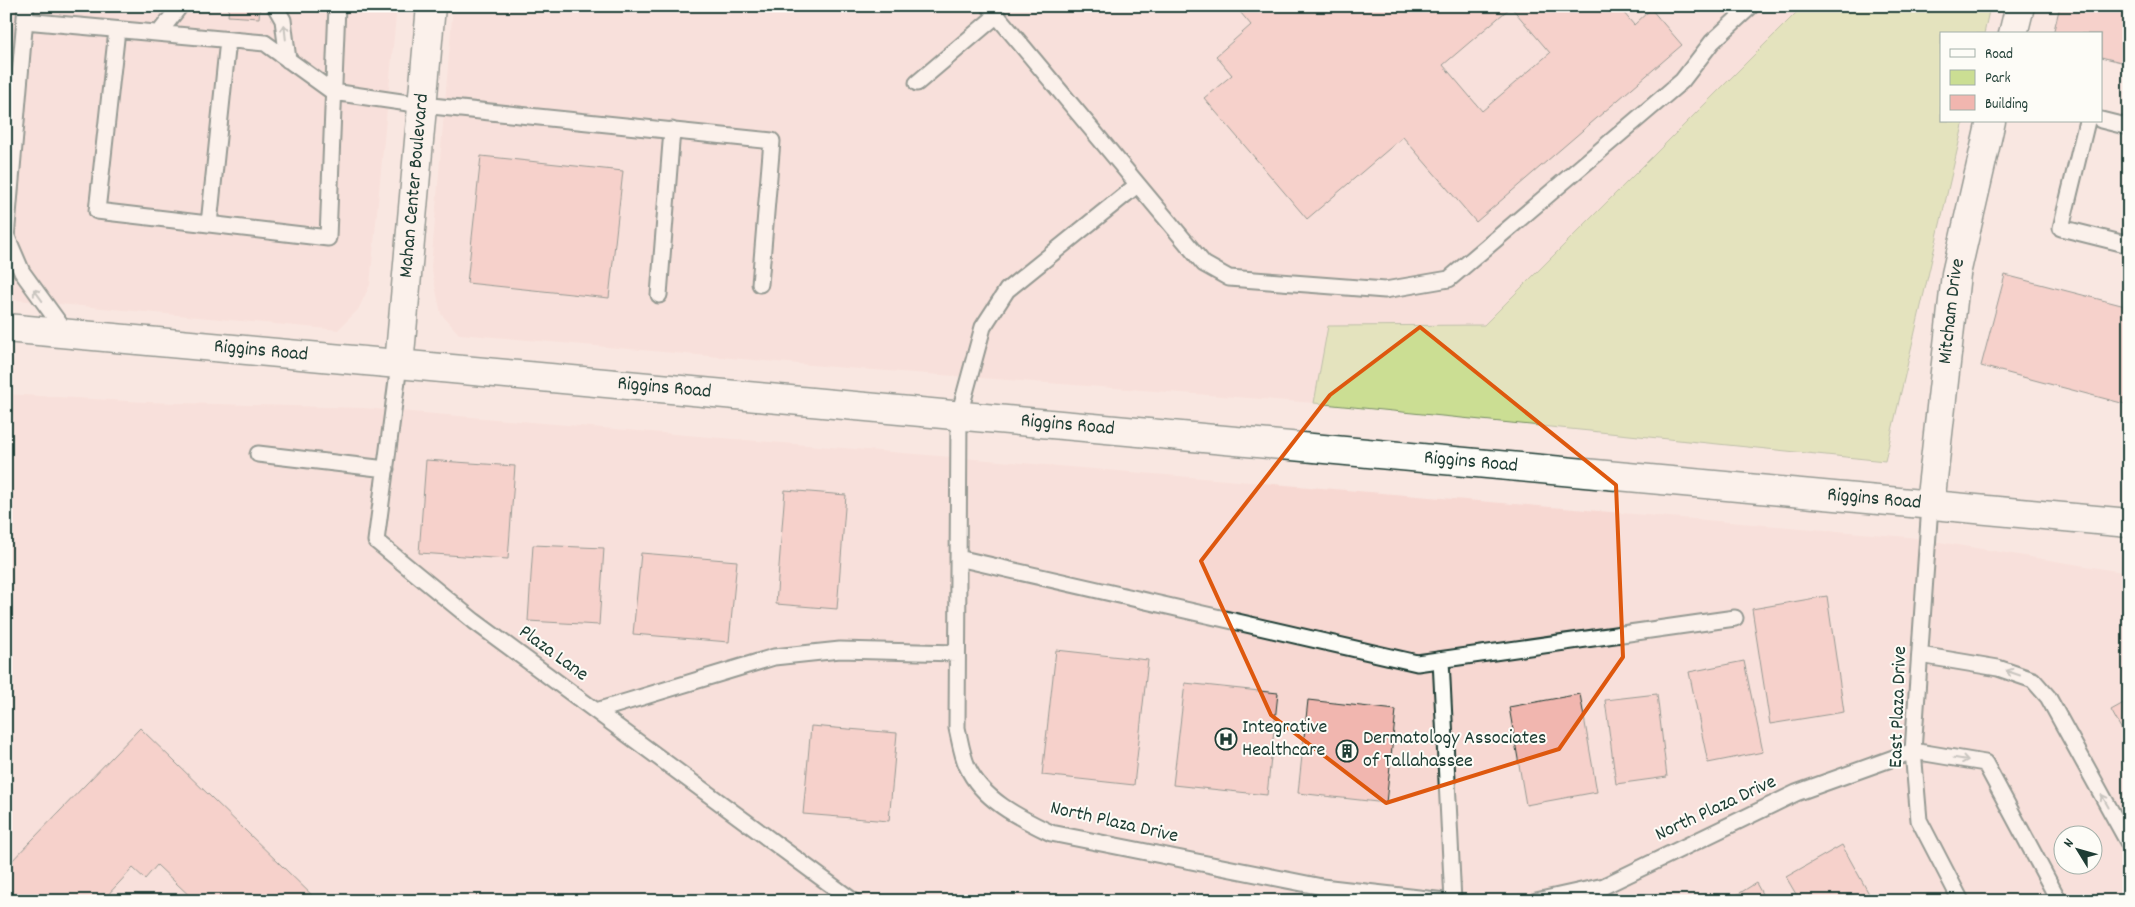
<svg xmlns="http://www.w3.org/2000/svg" width="2135" height="907" viewBox="0 0 2135 907" font-family="Dekko,sans-serif">
<style>
.built{fill:#f7d8d2;fill-rule:evenodd}
.green{fill:#cbde93;stroke:#758e64}
.building{fill:#f1b6af;stroke:#1f3d34;fill-rule:evenodd}
.lines{fill:none;stroke-linecap:round;stroke-linejoin:round}
.lane-casing{stroke:#1f3d34;stroke-width:19}
.street-casing{stroke:#1f3d34;stroke-width:31}
.secondary-casing{stroke:#1f3d34;stroke-width:31}
.lane{stroke:#fdfcf7;stroke-width:15}
.street{stroke:#fdfcf7;stroke-width:28}
.secondary{stroke:#fdfcf7;stroke-width:28}
.oneway{stroke:#8e9c96}
.marked{fill:none;stroke:#de580e;stroke-width:4;stroke-linejoin:round}
.labels{text-anchor:middle;dominant-baseline:central;stroke-width:4;stroke-linejoin:round;paint-order:stroke}
.street-label{font-size:20px;fill:#1f3d34;stroke:#fdfcf7}
.poi-label{font-size:20px;fill:#1f3d34;stroke:#fdfcf7;text-anchor:start}
</style>
<rect width="100%" height="100%" fill="#f9e7e1"/>
<filter id="ink" filterUnits="userSpaceOnUse"><feTurbulence type="fractalNoise" baseFrequency=".02" numOctaves="2"/><feDisplacementMap in="SourceGraphic" scale="10" xChannelSelector="R" yChannelSelector="G"/><feConvolveMatrix kernelMatrix="1 2 1 2 8 2 1 2 1" color-interpolation-filters="sRGB"/></filter>
<g filter="url(#ink)">
<path class="built" d="M6,6H397L370,285L358,310L338,330L6,299Z
M453,6H1990L1984,34H1941V121H1964L1885,461L1314,403L833,367L459,334L441,314L431,267Z
M6,394L146,402L364,408L1909,537L2129,573V901H6ZM2062,834H2092V864H2062Z"/>
<path class="green" d="M1803,6H1990L1984,34H1941V121H1964L1885,461L1314,403L1328,326L1484,325Z"/>
<path class="building" d="M229,6H260L259,18L228,16Z
M1235,6H1618L1634,25L1651,9L1682,45L1476,222L1403,137L1307,219L1204,98L1232,75L1216,56L1251,25ZM1511,7L1550,53L1482,111L1443,65Z
M2060,6H2129V64L2101,57V34H2053Z
M481,156L623,171L609,298L467,283Z
M2005,275L2129,307V405L1981,366Z
M426,460L515,466L508,559L419,553Z
M785,490L846,495L837,609L776,604Z
M533,545L604,548L599,625L528,621Z
M641,553L737,561L729,642L633,634Z
M1827,596L1844,712L1770,724L1752,609Z
M1056,650L1148,660L1134,785L1042,775Z
M1744,661L1763,752L1708,763L1689,672Z
M1185,683L1278,693L1267,795L1173,785Z
M1580,694L1597,792L1526,805L1509,707Z
M1657,694L1667,777L1616,784L1605,700Z
M1308,700L1396,710L1386,803L1298,793Z
M2129,700V743L2111,710Z
M811,726L897,733L889,821L803,814Z
M140,728L318,901H195L157,865L145,879L133,868L102,901H6V867Z
M1842,845L1873,901H1800L1786,877Z
M1756,883L1766,901H1727Z
M1042,898L1060,901H1041Z"/>
<g class="lines">
<g class="lane-casing">
<path id="lane" d="M275,6L283,20L288,60
M989,6L1204,264L1229,278L1385,290L1449,279L1682,81L1712,42L1751,6
M25,21L265,43L333,92L422,105L772,141L760,284
M117,30L97,211L328,238L337,6
M159,33L180,6
M917,83L996,16
M2101,120L2129,127
M2087,121L2061,228L2129,245
M1137,185L1007,290L983,327L959,415L957,728C960,741 962,755 967,766C982,800 1020,818 1051,833L1322,887L1445,901
M209,224L228,40
M7,237L22,272L67,334
M6,238L26,6
M659,295L672,130
M399,365L376,541L474,621L853,901
M258,454L386,469
M1930,505L1913,751L1919,820L1961,901
M958,558L1417,663L1735,618
M1920,655L1998,668L2033,680L2048,697L2129,844
M1441,660L1453,901
M596,711L774,657L840,650L957,653
M1536,901L1604,886L1796,793L1913,751L1985,763L2059,901"/>
</g>
<g class="street-casing">
<g id="street">
<path d="M2013,34L2020,6"/>
<path id="s1" d="M399,365L431,6"/>
<path id="s2" d="M1930,505L1956,274L1991,121"/>
</g>
</g>
<g class="secondary-casing">
<g id="secondary">
<path id="s3" d="M6,328L2129,523"/>
</g>
</g>
<use href="#lane" class="lane"/>
<use href="#street" class="street"/>
<use href="#secondary" class="secondary"/>
</g>
<defs><path id="oneway-shaft" d="M-6 0H5M1.5-3L5.5 0L1.5 3" fill="none" stroke-width="1.6" stroke-linecap="round" stroke-linejoin="round" transform="scale(1.25)"/></defs>
<g class="oneway">
<use href="#oneway-shaft" transform="translate(285 32) rotate(-96)"/>
<use href="#oneway-shaft" transform="translate(38 295) rotate(-126)"/>
<use href="#oneway-shaft" transform="translate(2013 673) rotate(-161)"/>
<use href="#oneway-shaft" transform="translate(1961 759) rotate(10)"/>
<use href="#oneway-shaft" transform="translate(2105 801) rotate(-119)"/>
</g>
</g>
<path d="M0 0H2135V907H0ZM1420,327L1616,485L1623,657L1559,749L1386,803L1271,715L1201,561L1330,395Z" fill="#f9e7e1" fill-opacity=".55" fill-rule="evenodd"/>
<path class="marked" d="M1420,327L1616,485L1623,657L1559,749L1386,803L1271,715L1201,561L1330,395Z"/>
<defs>
<g id="hospital-ring" transform="scale(1.125)"><circle r="9.5" fill="#fdfcf7" stroke="#1f3d34" stroke-width="1.5"/><path d="M-5-5h3v3.5h4V-5h3V5h-3V1.5h-4V5h-3Z" fill="#1f3d34"/></g>
<g id="building-ring" transform="scale(1.125)"><circle r="9.5" fill="#fdfcf7" stroke="#1f3d34" stroke-width="1.5"/><path d="M-4-6H4V6H1V3H-1V6H-4ZM-2.5-4.3h1.7v1.8h-1.7ZM.8-4.3h1.7v1.8H.8ZM-2.5-1h1.7V.8h-1.7ZM.8-1h1.7V.8H.8Z" fill="#1f3d34"/></g>
</defs>
<g fill-rule="evenodd">
<use href="#hospital-ring" x="1226" y="739"/>
<use href="#building-ring" x="1347" y="751"/>
</g>
<g class="labels">
<g class="street-label">
<text stroke="none"><textPath href="#s1" startOffset="180">Mahan Center Boulevard</textPath></text>
<text stroke="none"><textPath href="#s2" startOffset="195">Mitcham Drive</textPath></text>
<text stroke="none"><textPath href="#s3" startOffset="256">Riggins Road</textPath></text>
<text stroke="none"><textPath href="#s3" startOffset="661">Riggins Road</textPath></text>
<text stroke="none"><textPath href="#s3" startOffset="1066">Riggins Road</textPath></text>
<text stroke="none"><textPath href="#s3" startOffset="1471">Riggins Road</textPath></text>
<text stroke="none"><textPath href="#s3" startOffset="1876">Riggins Road</textPath></text>
<text transform="translate(553 654) rotate(36)">Plaza Lane</text>
<text transform="translate(1899 707) rotate(-88)">East Plaza Drive</text>
<text transform="translate(1716 809) rotate(-25)">North Plaza Drive</text>
<text transform="translate(1114 823) rotate(13)">North Plaza Drive</text>
</g>
<g class="poi-label">
<text x="1242" y="728">Integrative<tspan x="1242" dy="23">Healthcare</tspan></text>
<text x="1363" y="739">Dermatology Associates<tspan x="1363" dy="23">of Tallahassee</tspan></text>
</g>
</g>
<rect width="2135" height="907" fill="none" stroke="#fdfcf7" stroke-width="25"/>
<rect x="12" y="12" width="2110" height="882" fill="none" stroke="#1f3d34" stroke-width="2" filter="url(#ink)"/>
<rect x="1940" y="32" width="162" height="90" fill="#fdfcf7" stroke="#a4b0a9"/>
<rect x="1950" y="49" width="25" height="8" fill="#fdfcf7" stroke="#a4b0a9"/>
<text x="1985" y="58" font-size="15" fill="#1f3d34">Road</text>
<rect x="1950" y="70" width="25" height="15" fill="#cbde93" stroke="#a4b0a9"/>
<text x="1985" y="82" font-size="15" fill="#1f3d34">Park</text>
<rect x="1950" y="95" width="25" height="15" fill="#f1b6af" stroke="#a4b0a9"/>
<text x="1985" y="108" font-size="15" fill="#1f3d34">Building</text>
<g transform="translate(2078 850) rotate(307)"><circle r="24" fill="#fdfcf7" stroke="#a4b0a9"/>
<path d="M0-4L9 19L0 12L-9 19Z" fill="#1f3d34"/>
<text y="-8" font-size="14" font-weight="bold" text-anchor="middle" fill="#1f3d34">N</text>
</g>
</svg>
